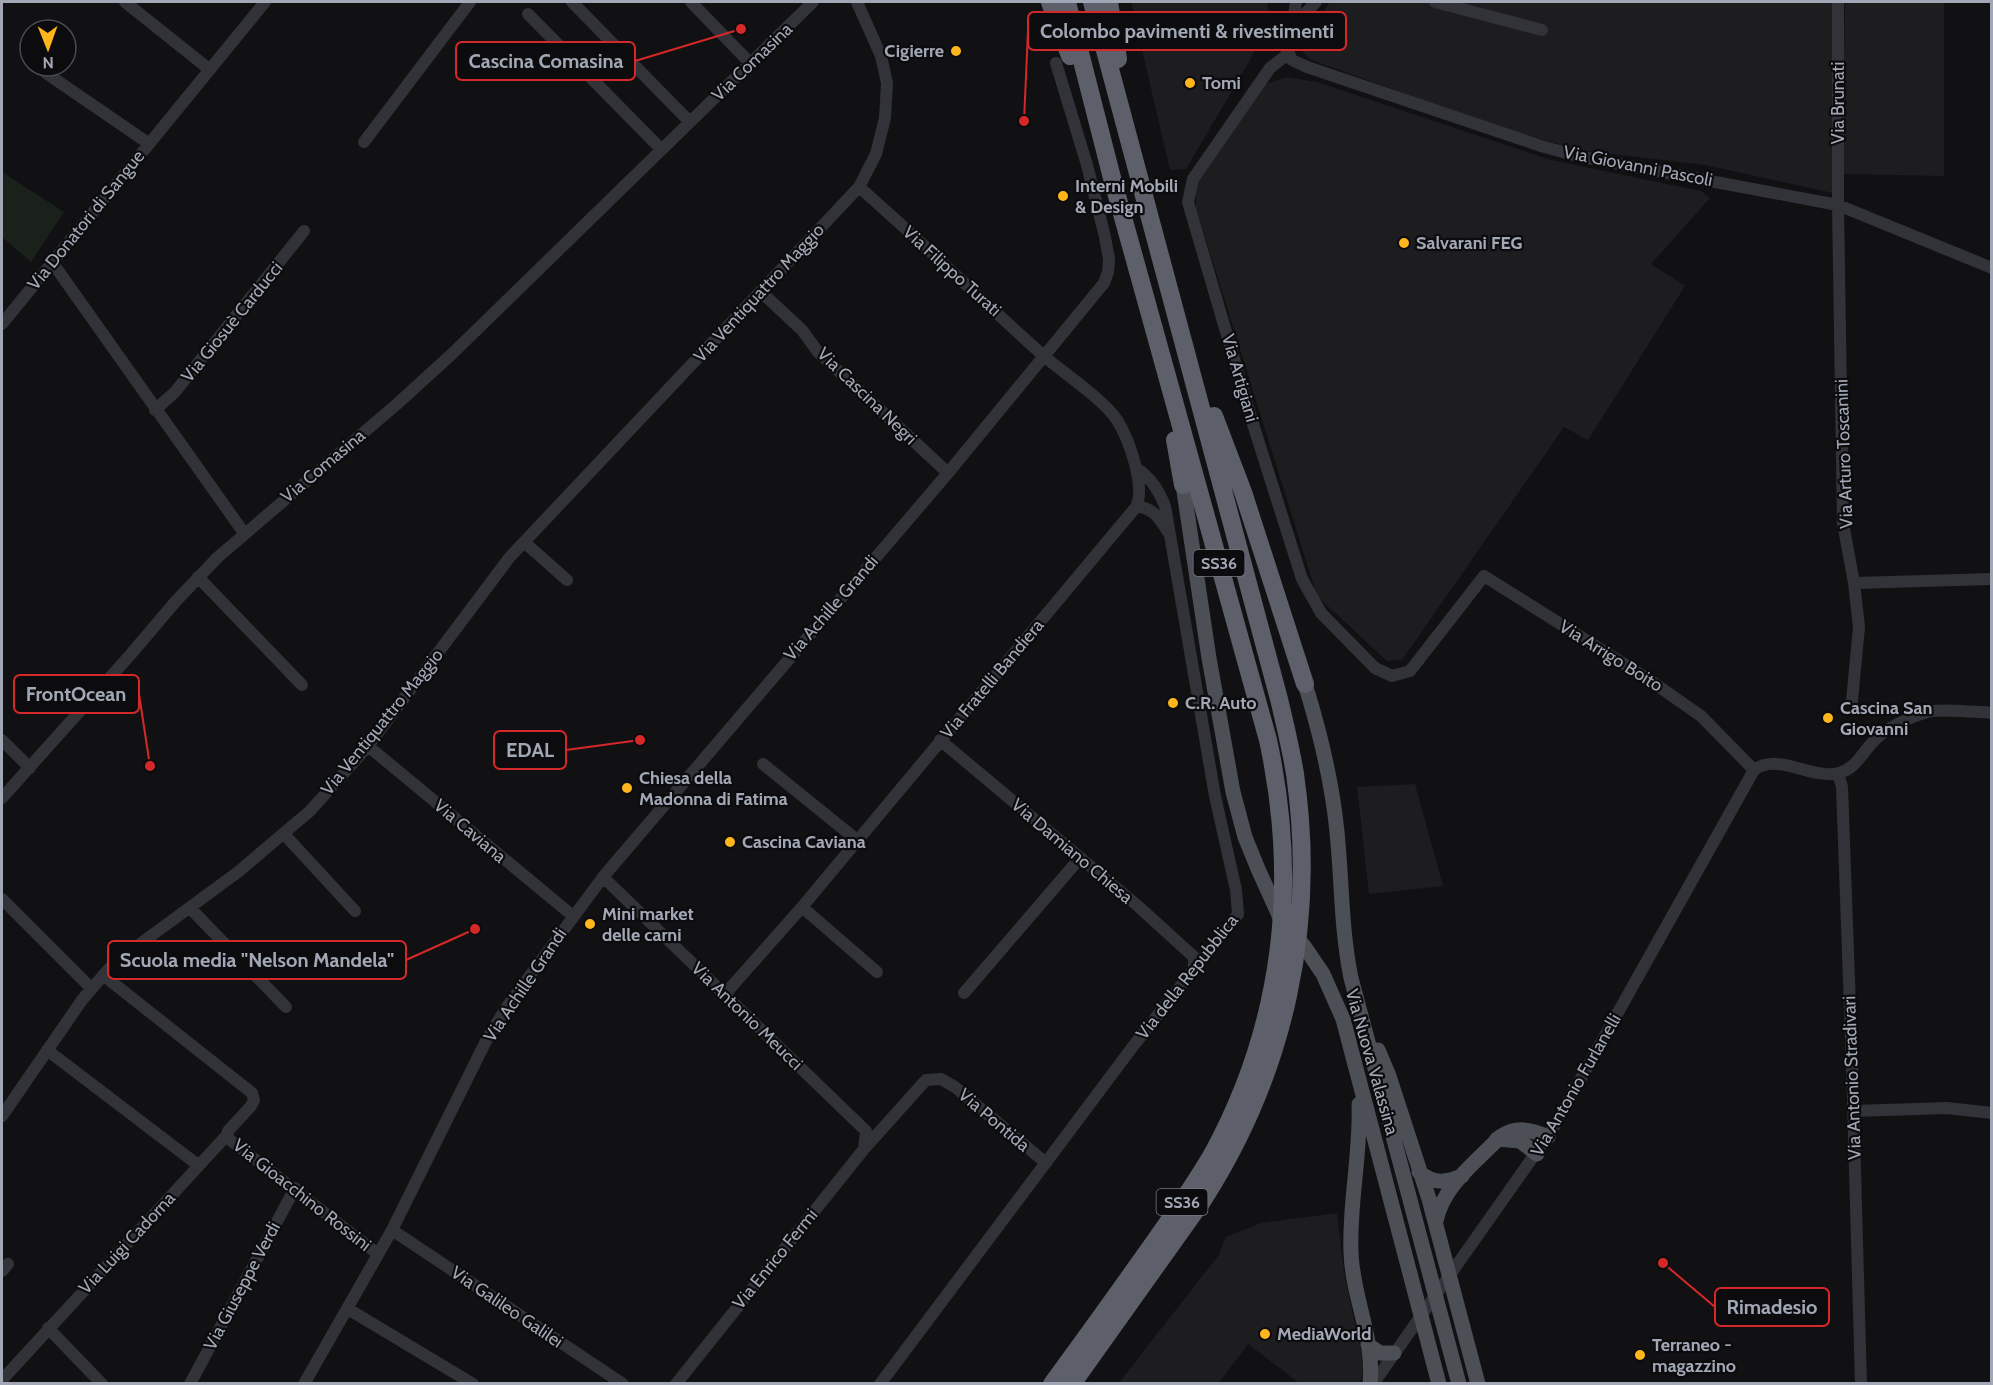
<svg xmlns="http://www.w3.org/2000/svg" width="1993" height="1385" viewBox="0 0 1993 1385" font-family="Cabin,sans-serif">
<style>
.built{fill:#1d1d20}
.green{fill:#19211a}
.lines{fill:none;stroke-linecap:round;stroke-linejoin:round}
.minor{stroke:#323338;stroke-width:12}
.major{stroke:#4d4f57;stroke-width:15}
.highway{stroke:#5d606a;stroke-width:18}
.poi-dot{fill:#ffb61d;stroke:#0c0c0e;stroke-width:2}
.labels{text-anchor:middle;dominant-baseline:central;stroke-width:4.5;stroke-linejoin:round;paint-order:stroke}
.shield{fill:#0c0c0e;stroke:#747883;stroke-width:1.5}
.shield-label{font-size:16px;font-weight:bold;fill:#a1a7b5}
.poi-label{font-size:18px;font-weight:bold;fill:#a1a7b5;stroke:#0c0c0e;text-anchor:start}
.street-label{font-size:18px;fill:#a1a7b5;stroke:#0c0c0e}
.leader{fill:none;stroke:#d62828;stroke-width:2}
.callout-dot{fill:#d62828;stroke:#0c0c0e;stroke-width:2}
.callout{fill:#0c0c0e;stroke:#d62828;stroke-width:2}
.callout-label{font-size:20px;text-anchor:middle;font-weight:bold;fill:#a1a7b5}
</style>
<rect width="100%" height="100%" fill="#111113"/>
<path class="built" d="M1131,2H1267L1270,18L1249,62L1186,169L1170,170Z
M1330,2H1832L1833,193L1705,165L1578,150L1483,122L1309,59L1299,46Z
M1845,2H1944V176L1842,174Z
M1287,77L1317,82L1551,160L1701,191L1710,198L1651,264L1685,286L1588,440L1564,427L1402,660L1387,661L1317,596L1196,208V182L1259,86Z
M1415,784L1443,886L1369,894L1357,787Z
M1337,1213L1344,1272L1364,1366V1374L1359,1383H1297L1298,1382L1248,1344L1219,1383L1118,1384L1218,1256L1226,1237L1261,1223Z"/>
<path class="green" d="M2,172L64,212L31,262L2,237Z"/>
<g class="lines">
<path class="minor" d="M125,2L209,69
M572,2L690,122
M691,2L751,64
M1296,2L1293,20L1286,48L1292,60L1307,67L1541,146L1577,156L1838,205L1992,268
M1435,2L1542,30
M1838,2V205L1843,523L1854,583L1859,627L1852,701
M528,14L661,149
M1293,20L1303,16L1316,2
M1288,54L1270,68L1193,179L1188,202L1253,424L1302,579L1321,613L1375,668L1392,676L1410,671L1484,576L1648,679L1701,716L1754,770
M46,73L148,143
M364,142L470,2
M52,262L244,533
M761,292L802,330L818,352L948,473
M2,324L265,2
M155,410L175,392L304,231
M1136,507C1152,506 1160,519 1168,532
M524,542L567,580
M198,577L302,685
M1854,583L1992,579
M2,740L30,768
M940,740L1139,907L1194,957V968
M368,746L573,916
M763,764L857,840
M1838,773L1842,787L1852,1063L1861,1384
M2,798L131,654L176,601L218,557L397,404L453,353L813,2
M284,834L355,911
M603,877L866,1131L864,1149L676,1384
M2,899L91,988
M802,907L877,972
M190,908L286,1007
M964,993L1080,858
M725,994L802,907L1136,507C1146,487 1129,439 1117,420C1104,400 1065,374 1045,357C982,301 922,242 859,187
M47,1050L198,1165
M1854,1111L1947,1108L1992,1113
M2,1116L82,1000L114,963L238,872L310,811L368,746L509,558L859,187L876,154L885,118L887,83L881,56L857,2
M227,1135L230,1140L378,1254
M864,1149L926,1080L941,1079L955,1087L1046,1163
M392,1230L623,1384
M2,1271L8,1264
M348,1309L473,1384
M48,1328L102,1384
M2,1380L227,1135L228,1131L251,1106L254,1100L252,1093L103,975
M190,1384L295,1188
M304,1384L392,1230L486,1041L506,1008L603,877L948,473L1104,283L1108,272L1109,259L1105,237L1087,165L1056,63
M880,1384L1134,1045L1238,914L1236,890L1215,796L1165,506C1158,489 1151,478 1136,468
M1373,1384L1552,1130L1754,770C1779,752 1811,780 1839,773C1857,768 1862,752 1875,740C1887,727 1910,717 1927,712C1942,708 1975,712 1992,713"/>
<path class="major" d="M1183,485L1209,658L1233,792L1245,837L1258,869L1282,922L1304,946L1323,974L1343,1019L1439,1384
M1305,684C1320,732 1332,781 1337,832C1342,881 1341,929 1351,978L1459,1384
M1378,1050L1389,1076L1429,1199L1478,1384
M1359,1104C1361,1154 1349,1202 1351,1252C1352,1296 1375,1339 1370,1384
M1497,1139L1520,1141L1537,1154
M1419,1172C1434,1184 1445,1183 1462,1176
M1436,1221C1443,1186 1476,1162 1500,1137C1516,1126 1531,1129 1548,1137
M1368,1345L1380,1353H1394"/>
<path class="highway" d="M1050,2L1070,56
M1109,2L1118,59
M1214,416L1243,492L1305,684
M1175,440L1183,485
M1052,1384C1082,1343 1111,1303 1140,1262C1165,1227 1191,1191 1213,1153C1283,1024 1299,883 1268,740L1111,174L1067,2
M1072,1384L1203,1200C1285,1072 1317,925 1295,774C1291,749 1285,724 1279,699L1092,2"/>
</g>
<g class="poi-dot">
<circle cx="956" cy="51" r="6"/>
<circle cx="1190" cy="83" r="6"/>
<circle cx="1063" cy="196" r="6"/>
<circle cx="1404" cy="243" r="6"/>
<circle cx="1173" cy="703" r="6"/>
<circle cx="1828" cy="718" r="6"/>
<circle cx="627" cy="788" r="6"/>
<circle cx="730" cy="842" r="6"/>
<circle cx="590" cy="924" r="6"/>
<circle cx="1265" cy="1334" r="6"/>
<circle cx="1640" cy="1355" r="6"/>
</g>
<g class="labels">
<g class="shield">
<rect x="1193.5" y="550" width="51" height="26" rx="4.5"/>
<rect x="1156.5" y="1189" width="51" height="26" rx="4.5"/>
</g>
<g class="shield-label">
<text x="1219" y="563">SS36</text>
<text x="1182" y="1202">SS36</text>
</g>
<g class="poi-label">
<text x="944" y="51" text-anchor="end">Cigierre</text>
<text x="1202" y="83">Tomi</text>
<text x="1075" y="186">Interni Mobili<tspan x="1075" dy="21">&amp; Design</tspan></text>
<text x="1416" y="243">Salvarani FEG</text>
<text x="1185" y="703">C.R. Auto</text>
<text x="1840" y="708">Cascina San<tspan x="1840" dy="21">Giovanni</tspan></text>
<text x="639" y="778">Chiesa della<tspan x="639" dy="21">Madonna di Fatima</tspan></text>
<text x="742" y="842">Cascina Caviana</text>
<text x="602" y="914">Mini market<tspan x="602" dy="21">delle carni</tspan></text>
<text x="1277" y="1334">MediaWorld</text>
<text x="1652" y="1345">Terraneo -<tspan x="1652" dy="21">magazzino</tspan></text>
</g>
<g class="street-label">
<text transform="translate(752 62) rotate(-44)">Via Comasina</text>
<text transform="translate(1838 103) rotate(-90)">Via Brunati</text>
<text transform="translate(1638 166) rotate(11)">Via Giovanni Pascoli</text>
<text transform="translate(86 220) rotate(-51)">Via Donatori di Sangue</text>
<text transform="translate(952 271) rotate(42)">Via Filippo Turati</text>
<text transform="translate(759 293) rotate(-47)">Via Ventiquattro Maggio</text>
<text transform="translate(232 322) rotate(-51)">Via Giosuè Carducci</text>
<text transform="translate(1240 378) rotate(74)">Via Artigiani</text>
<text transform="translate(867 396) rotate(44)">Via Cascina Negri</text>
<text transform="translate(1844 454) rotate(-92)">Via Arturo Toscanini</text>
<text transform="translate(323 466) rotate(-40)">Via Comasina</text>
<text transform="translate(831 608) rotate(-49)">Via Achille Grandi</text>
<text transform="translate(1611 656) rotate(32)">Via Arrigo Boito</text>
<text transform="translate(992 679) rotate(-50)">Via Fratelli Bandiera</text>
<text transform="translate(382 722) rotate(-51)">Via Ventiquattro Maggio</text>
<text transform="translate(470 831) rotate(40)">Via Caviana</text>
<text transform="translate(1072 851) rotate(40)">Via Damiano Chiesa</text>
<text transform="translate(1187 977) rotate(-52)">Via della Repubblica</text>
<text transform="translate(525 985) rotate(-56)">Via Achille Grandi</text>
<text transform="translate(747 1016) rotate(44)">Via Antonio Meucci</text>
<text transform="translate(1372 1062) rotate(74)">Via Nuova Valassina</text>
<text transform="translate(1852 1078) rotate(-92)">Via Antonio Stradivari</text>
<text transform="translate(1576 1085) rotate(-60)">Via Antonio Furlanelli</text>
<text transform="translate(994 1120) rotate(40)">Via Pontida</text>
<text transform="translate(302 1195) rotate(38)">Via Gioacchino Rossini</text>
<text transform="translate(127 1243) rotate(-47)">Via Luigi Cadorna</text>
<text transform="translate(775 1259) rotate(-51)">Via Enrico Fermi</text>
<text transform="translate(242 1286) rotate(-62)">Via Giuseppe Verdi</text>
<text transform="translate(507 1307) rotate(34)">Via Galileo Galilei</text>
</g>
</g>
<path class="leader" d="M1024 121L1028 31M741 29L635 61M150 766L139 694M640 740L566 750M475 929L406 960M1663 1263L1715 1307"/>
<g class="callout-dot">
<circle cx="1024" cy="121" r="6"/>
<circle cx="741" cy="29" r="6"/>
<circle cx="150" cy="766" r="6"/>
<circle cx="640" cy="740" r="6"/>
<circle cx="475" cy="929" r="6"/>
<circle cx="1663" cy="1263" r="6"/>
</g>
<g class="callout">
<rect x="1028" y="12" width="318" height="38" rx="6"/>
<rect x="456" y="42" width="179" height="38" rx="6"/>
<rect x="14" y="675" width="125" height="38" rx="6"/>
<rect x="494" y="731" width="72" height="38" rx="6"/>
<rect x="108" y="941" width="298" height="38" rx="6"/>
<rect x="1715" y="1288" width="114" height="38" rx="6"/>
</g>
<g class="callout-label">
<text x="1187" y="38">Colombo pavimenti &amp; rivestimenti</text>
<text x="546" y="68">Cascina Comasina</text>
<text x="76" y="701">FrontOcean</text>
<text x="530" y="757">EDAL</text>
<text x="257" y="967">Scuola media "Nelson Mandela"</text>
<text x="1772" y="1314">Rimadesio</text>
</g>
<rect width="1993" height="1385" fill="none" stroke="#a1a7b5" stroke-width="6"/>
<g transform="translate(48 48) rotate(179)"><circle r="28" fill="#0c0c0e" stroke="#484a51" stroke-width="1.5"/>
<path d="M0-4.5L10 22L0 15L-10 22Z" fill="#ffb61d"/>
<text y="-9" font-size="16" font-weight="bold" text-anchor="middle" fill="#a1a7b5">N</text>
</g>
</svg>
